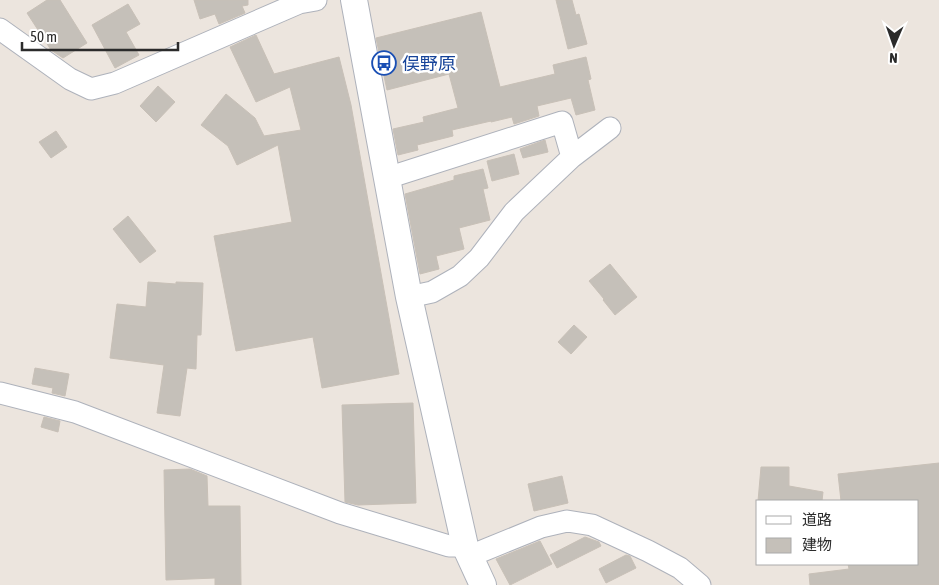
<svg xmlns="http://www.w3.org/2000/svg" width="939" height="585" viewBox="0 0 939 585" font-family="'Asap Condensed','Noto Sans JP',sans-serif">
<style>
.building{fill:#c5c0b9;stroke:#c8c0b7}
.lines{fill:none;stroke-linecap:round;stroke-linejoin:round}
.minor-casing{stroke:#aeb2bb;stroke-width:23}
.tertiary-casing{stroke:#aeb2bb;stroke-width:28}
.minor{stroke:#fff;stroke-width:21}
.tertiary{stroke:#fff;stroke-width:26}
.labels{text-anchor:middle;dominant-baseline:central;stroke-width:5;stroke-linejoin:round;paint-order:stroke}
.transit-label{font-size:18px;fill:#164399;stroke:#fff;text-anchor:start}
</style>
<rect width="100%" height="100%" fill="#ece5de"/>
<path class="building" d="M47,0H60L87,43L63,58L51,50L27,13Z
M194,0H248V5L242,6L245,13L219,24L215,14L200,19Z
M556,0H572L576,15L579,14L587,44L568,49Z
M128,4L140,24L126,32L139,55L115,68L92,25Z
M481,12L500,87L555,74L553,65L586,57L591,79L588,80L595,110L576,115L571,98L537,106L539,116L514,124L512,117L491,122V121L452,130L453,136L417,145L418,150L398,155L393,129L424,122L423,117L458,108L449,74L387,90L376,38Z
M256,35L274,74L339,57L351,105L399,374L322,388L313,337L236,351L214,236L292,222L278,145L237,165L228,146L201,125L226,94L255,118L264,136L301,130L290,87L256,102L230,47Z
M158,86L175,102L156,122L140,106Z
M56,131L67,147L51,158L39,142Z
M545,140L548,152L523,158L520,149Z
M514,154L519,174L492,181L487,161Z
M483,169L488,188L483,189L490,220L459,228L464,249L436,256L439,269L420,274L405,194L454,180V176Z
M128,216L156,251L140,263L113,229Z
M610,264L637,297L615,315L603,300L604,299L589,281Z
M148,282L176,284V282L203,283L201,335H197L196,369L187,368L180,416L157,413L164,365L110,358L117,304L146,307Z
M574,325L587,337L571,354L558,342Z
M35,368L69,374L65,396L52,393L53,388L32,384Z
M413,403L416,503L358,505L345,502L342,405Z
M44,417L60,421L58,432L41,427Z
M939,463V585H810L809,574L849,569L848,564H918V501H841L838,474Z
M761,467H789V486L823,492L822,501H758Z
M190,469L207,476L208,506H240L241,585H215V578L166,580L164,470Z
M562,476L568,503L534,511L528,484Z
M585,537L599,542L601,546L557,568L550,555Z
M540,541L552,564L510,585L496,559Z
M626,555L630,556L636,568L606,583L599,569Z"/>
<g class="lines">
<g class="minor-casing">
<path id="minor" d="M0,29L70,79L91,89L115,83L299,3L316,0
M387,178L562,122L572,157
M409,297L432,292L460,276L479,258L514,212L572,157L610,128
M0,393L75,412L340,513L449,546H465
M470,556L541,527L567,521L592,525L648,551L680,568L700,585"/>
</g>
<g class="tertiary-casing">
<path id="tertiary" d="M354,0L409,297L465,546L483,585"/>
</g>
<use href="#minor" class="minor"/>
<use href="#tertiary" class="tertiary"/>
</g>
<defs>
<g id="bus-ring" transform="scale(1.25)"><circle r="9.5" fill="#fff" stroke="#1a4fb4" stroke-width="1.5"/><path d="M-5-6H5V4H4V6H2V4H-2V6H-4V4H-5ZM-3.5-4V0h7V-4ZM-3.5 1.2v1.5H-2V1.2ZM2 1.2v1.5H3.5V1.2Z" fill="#1a4fb4"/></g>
</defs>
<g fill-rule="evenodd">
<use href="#bus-ring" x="384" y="63"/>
</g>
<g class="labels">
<g class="transit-label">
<text x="402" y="63">俣野原</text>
</g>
</g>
<rect x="756" y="500" width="162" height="65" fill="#ffffff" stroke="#aaaaaa"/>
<rect x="766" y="516" width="25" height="8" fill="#ffffff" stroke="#aaaaaa"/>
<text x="802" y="525" font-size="15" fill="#2b2b2b">道路</text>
<rect x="766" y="538" width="25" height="15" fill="#c5c0b9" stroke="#aaaaaa"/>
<text x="802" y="550" font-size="15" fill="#2b2b2b">建物</text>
<g transform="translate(894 45) rotate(182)" stroke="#ffffff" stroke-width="4" paint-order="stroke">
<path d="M0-4L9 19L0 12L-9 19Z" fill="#2b2b2b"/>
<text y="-8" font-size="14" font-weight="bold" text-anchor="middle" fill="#2b2b2b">N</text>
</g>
<path d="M22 42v8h156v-8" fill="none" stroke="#2b2b2b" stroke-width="2.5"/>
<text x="30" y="42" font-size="15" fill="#2b2b2b" stroke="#ffffff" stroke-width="4" paint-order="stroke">50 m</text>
</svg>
